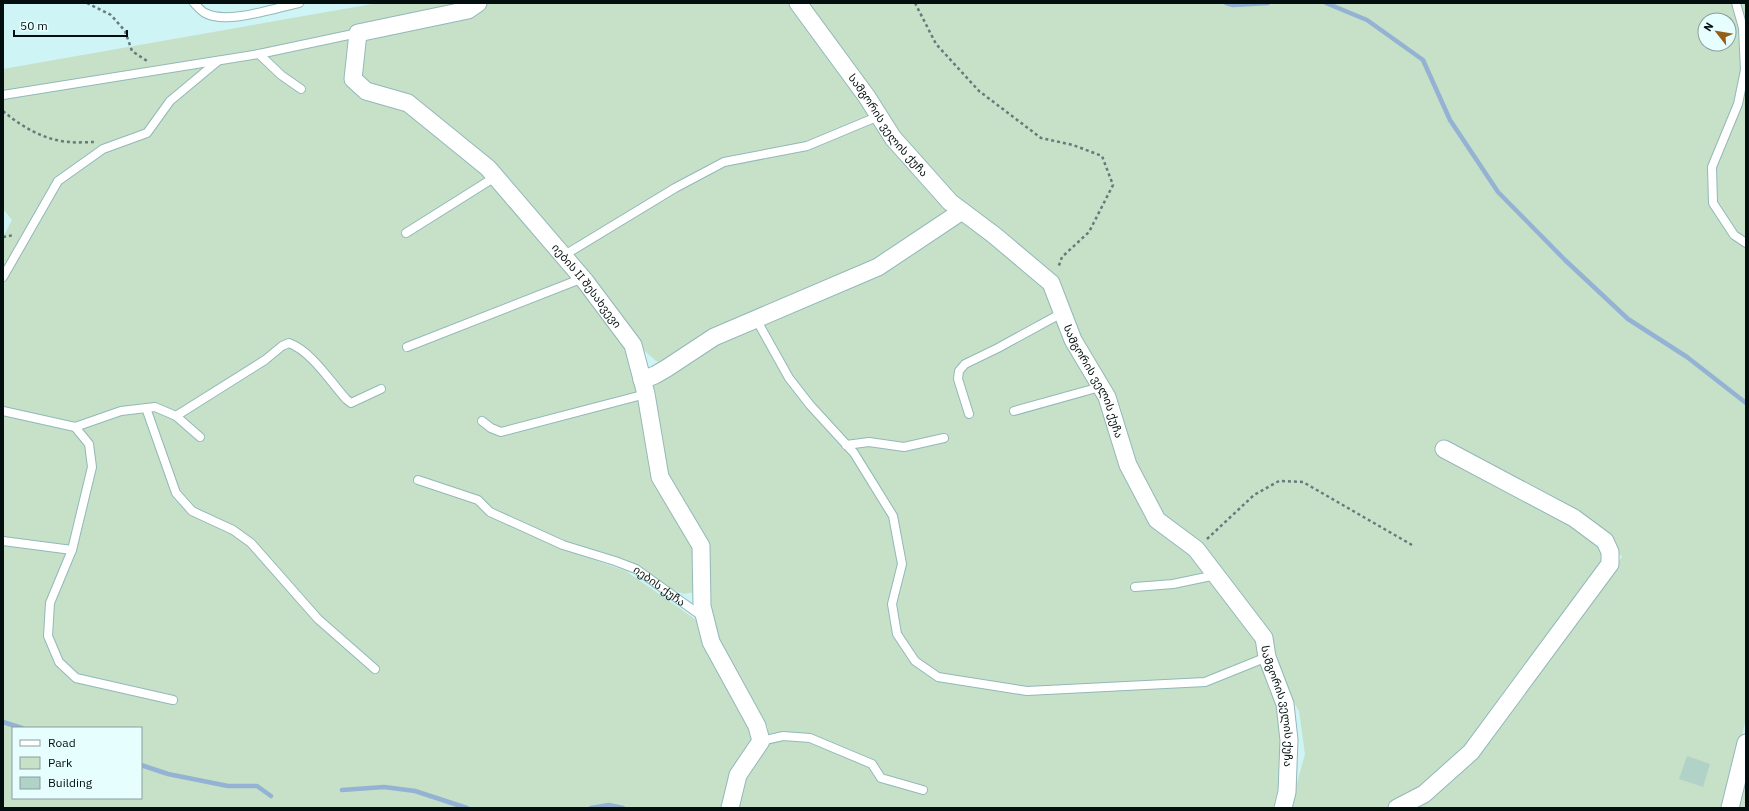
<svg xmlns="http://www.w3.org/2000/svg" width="1749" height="811" viewBox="0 0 1749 811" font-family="'IBM Plex Sans','Noto Sans Georgian',sans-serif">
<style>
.green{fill:#c7e0c8;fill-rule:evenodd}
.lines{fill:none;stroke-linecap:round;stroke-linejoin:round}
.stream{stroke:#94b2d4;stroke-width:4.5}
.building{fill:#b0d2c7}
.service-casing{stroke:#92b8b9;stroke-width:10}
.minor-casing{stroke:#92b8b9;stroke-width:19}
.path{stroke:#637b7c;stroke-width:2.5;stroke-dasharray:3 3;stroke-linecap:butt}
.service{stroke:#fff;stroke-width:8}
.minor{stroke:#fff;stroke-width:17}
.labels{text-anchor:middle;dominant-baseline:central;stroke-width:3;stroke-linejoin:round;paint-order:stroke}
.street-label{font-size:11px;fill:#030f0f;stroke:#e7feff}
</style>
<rect width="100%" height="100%" fill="#cef4f6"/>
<path class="green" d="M378,3H469L356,27L346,78L366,101L374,97L405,106L484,171L630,348L656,479L665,503L687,534L697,562L694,592L684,594L673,590L636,565L565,543L491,516L563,549L626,571L702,624L755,738L728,808H3V237L12,220L3,209V69ZM13,728H141V798H13Z
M487,3H791L817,34L856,97L875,122L955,211L873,265L666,364L656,361L638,345L505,179L360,77L363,36L468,18Z
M806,3H1746V719L1724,808H1411L1427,798L1622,557L1608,537L1603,547L1606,557L1454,760L1416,794L1389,808H1290L1305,754L1299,711L1281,682L1206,554L1193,536L1169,521L1159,512L1145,485L1115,403L1085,353L1056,281L997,227L954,200L899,135ZM1705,20H1729V44H1705Z
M962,220L1043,283L1100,398L1124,468L1193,555L1257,639L1279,705L1281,777L1273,808H737L745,774L767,747L768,727L745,694L721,649L709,617L707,547L666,479L651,395L655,382L700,353Z
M1746,767V808H1735Z"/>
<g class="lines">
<path class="stream" d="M1226,3L1233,5L1268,3
M1326,3L1367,20L1423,60L1450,120L1498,192L1565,260L1628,319L1687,357L1746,403
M3,722L22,728
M141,765L168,774L228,786H257L271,796
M342,790L384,787L415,791L467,808
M591,808L609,805L623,808"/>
</g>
<path class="building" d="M1687,756L1710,764L1703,787L1679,779Z"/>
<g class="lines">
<g class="service-casing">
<g id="service">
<path d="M194,3C197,6 201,11 205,13C227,25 274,8 299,3"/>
<path d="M1736,3L1743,28L1745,70L1738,104L1712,167L1713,203L1734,235L1746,243"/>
<path d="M259,54L281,75L301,89"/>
<path d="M3,95L259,54L358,33"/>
<path d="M406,233L495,177"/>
<path d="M563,256L675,188L724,162L807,146L879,116"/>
<path d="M3,277L58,181L103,149L147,133L170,101L218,61"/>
<path d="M756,319L789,378L810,405L854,453L893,516L902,564L892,604L897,634L915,661L938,677L1027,691L1205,682L1267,657"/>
<path d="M407,347L583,278"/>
<path d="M146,408L176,493L192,511L233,530L251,543L318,619L375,669"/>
<path d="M3,411L75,427L121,411L155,407L176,416L200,437"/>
<path d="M1014,411L1100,387"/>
<path d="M969,414L958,379L959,371L965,364L998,348L1062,313"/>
<path d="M176,416L265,360L282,346L289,343C311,351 330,381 346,399L351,403L381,389"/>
<path d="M482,421L491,428L501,432L646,394"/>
<path d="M75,427L89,444L92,467L72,550L50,603L48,636L59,662L76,678L173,700"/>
<path d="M846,445L869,442L904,447L944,438"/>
<path id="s1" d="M418,480L478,500L490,512L563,545L615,561L636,569L703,617"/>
<path d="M3,541L72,550"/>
<path d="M1135,587L1173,584L1216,575"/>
<path d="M761,741L783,736L810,738L872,764L881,778L923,790"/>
</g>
</g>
<g class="minor-casing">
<g id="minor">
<path id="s2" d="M478,3L468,10L358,33L353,79L366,91L408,103L488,168L585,281L633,345L646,394L660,477L701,546L702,606L711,642L757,726L761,741L738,775L730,808"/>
<path id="s3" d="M798,3L867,97L893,138L950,202L994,235L1051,283L1073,340L1107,397L1128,465L1157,520L1196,549L1264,638L1267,657L1285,704L1289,740L1287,792L1283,808"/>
<path d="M642,380L655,375L667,368L714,337L878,267L962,211"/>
<path d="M1397,808L1424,794L1471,752L1610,564V552L1605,541L1574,518L1444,449"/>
<path d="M1730,808L1746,743"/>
</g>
</g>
<path class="path" d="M87,3L111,15L125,31L132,51L147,61
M915,3L936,44L979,91L1041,138L1073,145L1102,156L1113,185L1089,232L1062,257L1058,268
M3,111C22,127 44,140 69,142C77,143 86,142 94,142
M3,237L14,235
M1207,539L1254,495L1279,481L1303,482L1412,545"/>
<use href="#service" class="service"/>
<use href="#minor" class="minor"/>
</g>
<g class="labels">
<g class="street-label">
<text stroke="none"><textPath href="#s3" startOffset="152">სამგორის ველის ქუჩა</textPath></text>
<text stroke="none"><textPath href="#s2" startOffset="489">იების II შესახვევი</textPath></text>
<text stroke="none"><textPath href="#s3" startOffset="488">სამგორის ველის ქუჩა</textPath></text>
<text stroke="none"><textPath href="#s1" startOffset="266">იების ქუჩა</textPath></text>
<text stroke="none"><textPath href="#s3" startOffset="872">სამგორის ველის ქუჩა</textPath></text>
</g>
</g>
<rect width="1749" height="811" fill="none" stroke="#030f0f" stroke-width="8"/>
<rect x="12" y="727" width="130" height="72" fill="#e7feff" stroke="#8c9e9f"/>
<rect x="20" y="740" width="20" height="6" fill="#ffffff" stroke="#8c9e9f"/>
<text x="48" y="747" font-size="12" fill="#030f0f">Road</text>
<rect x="20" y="757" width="20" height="12" fill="#c7e0c8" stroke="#8c9e9f"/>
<text x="48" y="767" font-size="12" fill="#030f0f">Park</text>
<rect x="20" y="777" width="20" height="12" fill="#b0d2c7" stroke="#8c9e9f"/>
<text x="48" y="787" font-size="12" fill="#030f0f">Building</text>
<g transform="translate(1717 32) rotate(301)"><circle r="19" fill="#e7feff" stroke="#8c9e9f"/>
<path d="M0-3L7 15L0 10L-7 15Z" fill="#955e17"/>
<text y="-6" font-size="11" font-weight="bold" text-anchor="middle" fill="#030f0f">N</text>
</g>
<path d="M14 30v6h113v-6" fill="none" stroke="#030f0f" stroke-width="2"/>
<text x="20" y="30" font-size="12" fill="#030f0f" stroke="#e7feff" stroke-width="3" paint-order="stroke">50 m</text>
</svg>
